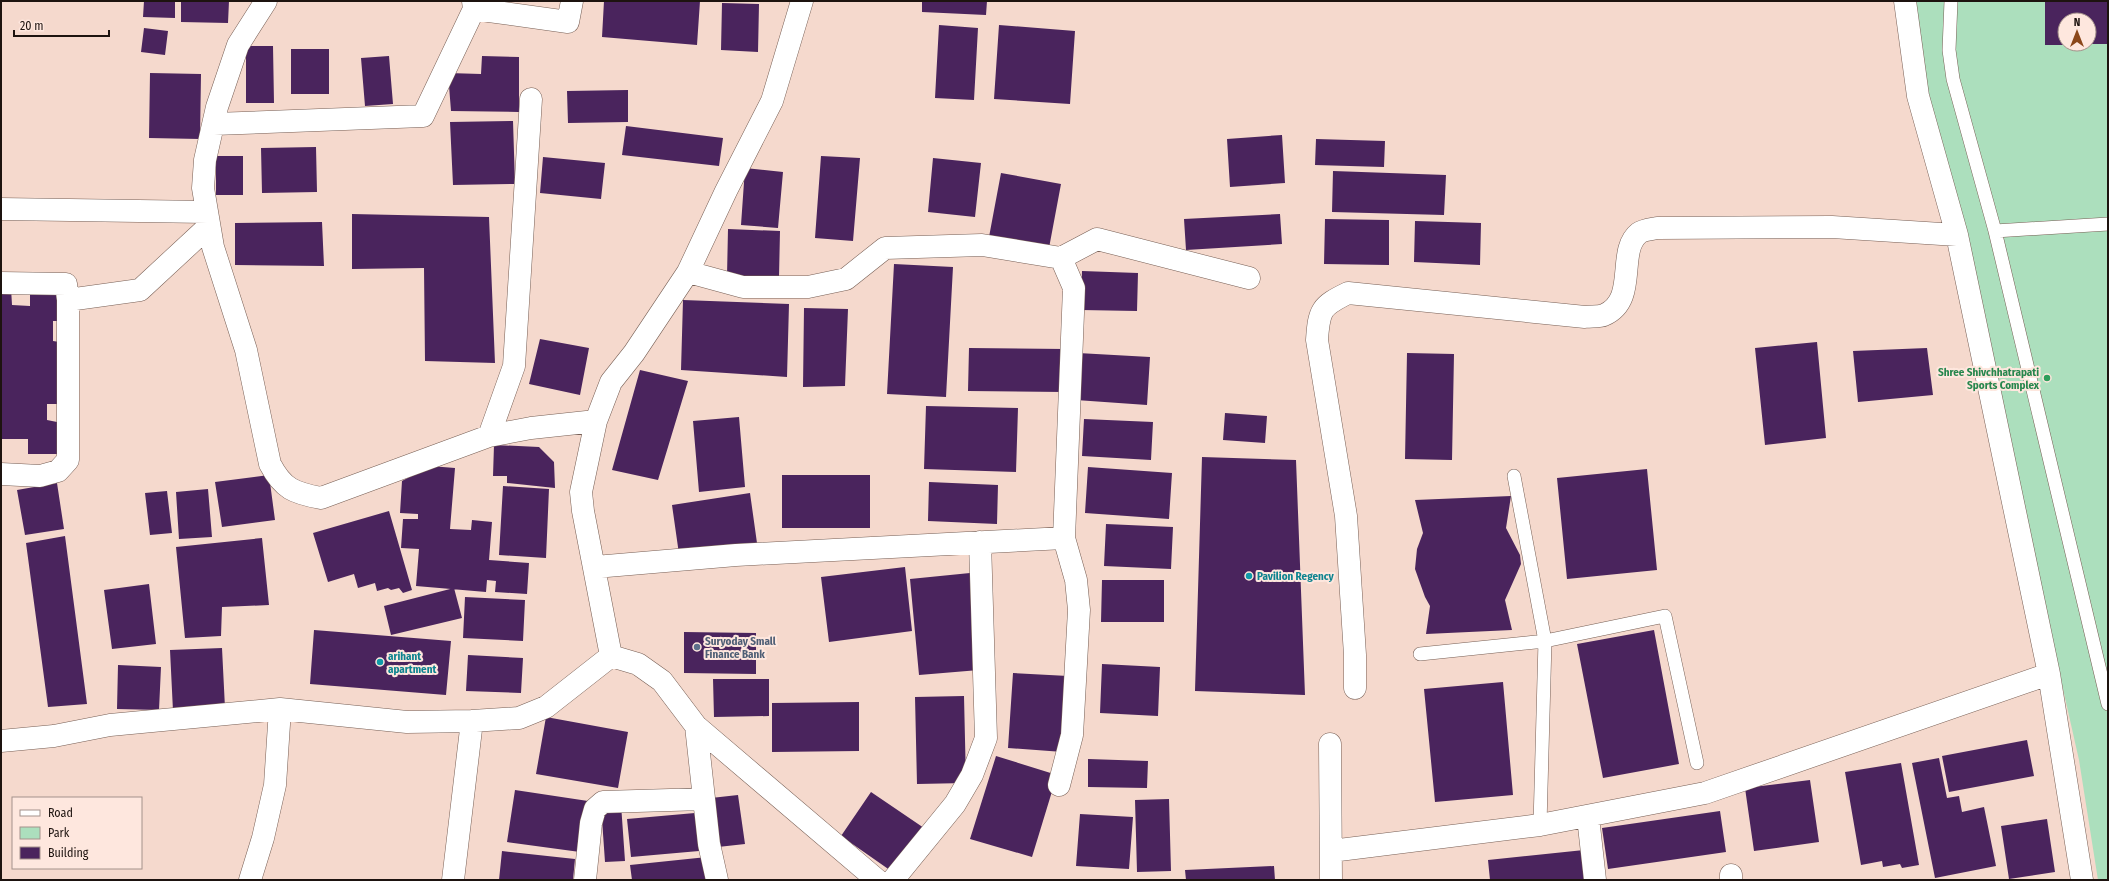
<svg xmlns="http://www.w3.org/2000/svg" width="2109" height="881" viewBox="0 0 2109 881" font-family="'Fira Sans Condensed',sans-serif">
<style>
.green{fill:#acdfbd;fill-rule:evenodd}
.building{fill:#4a245d}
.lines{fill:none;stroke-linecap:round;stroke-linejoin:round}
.lane-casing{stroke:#775f55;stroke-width:14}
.street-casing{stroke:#775f55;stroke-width:23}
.lane{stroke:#fff;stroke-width:13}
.street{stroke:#fff;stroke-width:22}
.leisure-dot{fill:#2e9e5b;stroke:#fee7de;stroke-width:1.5}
.culture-dot{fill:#0f9aa8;stroke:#fee7de;stroke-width:1.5}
.service-dot{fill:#5c6f8a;stroke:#fee7de;stroke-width:1.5}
.labels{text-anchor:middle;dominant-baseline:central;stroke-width:4;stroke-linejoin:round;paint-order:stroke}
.leisure-label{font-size:11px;font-weight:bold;fill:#27864d;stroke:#fee7de;text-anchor:end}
.culture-label{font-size:11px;font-weight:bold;fill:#0d838f;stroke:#fee7de;text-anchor:start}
.service-label{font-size:11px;font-weight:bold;fill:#4e5e75;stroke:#fee7de;text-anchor:start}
</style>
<rect width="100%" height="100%" fill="#f5d9cd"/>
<path class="green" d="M1908,1H2108V880H2098L2079,760ZM2065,20H2089V44H2065Z"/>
<path class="building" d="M144,1H175V18L143,17Z
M181,1H229L228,23L181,22Z
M604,1H700L697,45L602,37Z
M922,1H987L986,15L922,12Z
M2045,1H2108V44H2089V20H2065V45H2045Z
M722,3L759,4L758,52L721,50Z
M939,25L978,28L974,100L935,98Z
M999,25L1075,31L1070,104L994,99Z
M144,28L168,31L165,55L141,52Z
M246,46H273L274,103H246Z
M291,49H329V94H291Z
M389,56L393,104L365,106L361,58Z
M482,56L519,57V112L451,111L448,73L481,74Z
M150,73L201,74L200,139L149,138Z
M628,90V122L568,123L567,91Z
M513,121L515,184L453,185L450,122Z
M626,126L723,138L719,166L622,155Z
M1282,135L1285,183L1230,187L1227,139Z
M1316,139L1385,141L1384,167L1315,165Z
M316,147L317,192L262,193L261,148Z
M216,156H243V195H216Z
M821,156L860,158L853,241L815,238Z
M543,157L605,163L601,199L540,193Z
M933,158L981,163L975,217L928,212Z
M745,168L783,172L778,228L741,225Z
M1333,171L1446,175L1444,215L1332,212Z
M1001,173L1061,184L1049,248L989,237Z
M352,214L489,217L495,363L425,361L424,268L352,269Z
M1280,214L1282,244L1186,250L1184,219Z
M1325,219L1389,220V265L1324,264Z
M1415,221L1481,223L1480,265L1414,262Z
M322,222L324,266L235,265V223Z
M728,229L780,231L779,277L727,276Z
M894,264L953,267L946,397L887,394Z
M1082,271L1138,273L1137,311L1081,310Z
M1,288H11L12,305L30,306V290L61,291L60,321H53V341L66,343V368H57L58,404H47V420L57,422V454H28V439H1Z
M683,300L789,304L787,377L681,370Z
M804,308L848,309L845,386L803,387Z
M540,339L589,348L580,395L529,384Z
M1817,342L1826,438L1765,445L1755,348Z
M969,348L1065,349L1064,392L968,391Z
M1927,348L1933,395L1858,402L1853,351Z
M1078,353L1150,357L1147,405L1076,400Z
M1407,353L1454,354L1452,460L1405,459Z
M640,370L688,381L658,480L612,470Z
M926,406L1018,408L1016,472L924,469Z
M1225,413L1267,416L1265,443L1223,440Z
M739,417L745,487L699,492L693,421Z
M1084,419L1153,422L1151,460L1082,456Z
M494,445L539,447L554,462L555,488L507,483V476H493Z
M1202,457L1296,460L1305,695L1195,691Z
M430,466L455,468L450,529L471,530L472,520L492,522L489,560L529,563L527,594L495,592L496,581L487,580L486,592L416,586L419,549L401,548L403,519H418V514L400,513L402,481Z
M1088,467L1172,473L1169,519L1085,513Z
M1647,469L1657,570L1567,579L1557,478Z
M269,475L275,520L222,527L215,482Z
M782,475H870V528H782Z
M929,482L998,485L997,524L928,521Z
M57,483L64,529L25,535L17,490Z
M503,486L549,489L546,558L499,555Z
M208,489L212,537L179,539L176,492Z
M167,491L172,533L150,535L145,493Z
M750,493L757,543L679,554L672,505Z
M1511,496L1506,528L1520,555L1521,564L1505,600L1512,630L1426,634L1430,606L1425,597L1415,569L1417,549L1423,533L1415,500Z
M389,511L412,590L403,593L399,588L391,590L388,588L377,591L375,583L358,588L354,574L328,582L313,533Z
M1106,524L1173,527L1171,569L1104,566Z
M65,536L87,704L48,707L26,543Z
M262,538L269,605L222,607L221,636L185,638L176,547Z
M905,567L912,631L829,642L821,577Z
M970,573L979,670L919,675L910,579Z
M1102,580H1164V622H1101Z
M149,584L156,644L112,649L104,590Z
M454,588L462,618L391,635L384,606Z
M465,597L525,600L523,641L463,638Z
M314,630L451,641L446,695L310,684Z
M1654,630L1679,764L1603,778L1577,644Z
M684,632L756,633V674L684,673Z
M222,648L225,708L173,711L170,650Z
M468,655L523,658L521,693L466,691Z
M1102,664L1160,667L1158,716L1100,713Z
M118,665L161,667L159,710L117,709Z
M1013,673L1068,676L1063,752L1008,748Z
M713,679H769V716L714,717Z
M1503,682L1513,795L1435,802L1424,689Z
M964,696L966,783L917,784L915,697Z
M859,702V751L772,752V703Z
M546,717L628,732L618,788L536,774Z
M2027,740L2034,776L1949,792L1942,756Z
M996,756L1057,775L1032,857L970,839Z
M1939,758L1947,798L1959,796L1962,812L1984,807L1996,866L1935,878L1912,763Z
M1088,759L1148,761L1147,788L1088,787Z
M1901,763L1919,865L1902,868L1900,864L1883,867L1882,861L1861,865L1845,772Z
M1810,780L1819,842L1754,851L1745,788Z
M515,790L588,801L580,852L507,842Z
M871,792L924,828L894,873L841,836Z
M738,795L745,844L718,847L711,798Z
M1169,799L1171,871L1137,872L1135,800Z
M621,804L625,861L605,862L601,805Z
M1720,811L1726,852L1608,869L1602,828Z
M695,813L699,851L631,857L627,819Z
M1080,814L1133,817L1129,869L1076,866Z
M2047,819L2055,872L2009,879L2001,826Z
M1584,850L1587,880H1490L1488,860Z
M502,851L575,859L573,880H499Z
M707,857L709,880H632L630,865Z
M1274,866L1275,880H1186L1185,870Z"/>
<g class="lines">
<g class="lane-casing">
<path id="lane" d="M1951,1L1949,50L1953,79L1995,231L2108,704
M1995,231L2108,224
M1514,476L1545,641L1540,825
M1420,654L1545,641L1665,616L1697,763"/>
</g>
<g class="street-casing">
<path id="street" d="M266,1L238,45L217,107L205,160L203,188L213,247L246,350L270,464C283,489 294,493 321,498L489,436L531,428L596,421
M1905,1L1918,96L1957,235L2049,674L2082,880
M474,9L568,22L572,1
M214,124L423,116L474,9L473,1
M1,209L207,212
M1061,258L1097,239L1249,278
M1,283L66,284L68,300V460L58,471L40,476L1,474
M68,300L140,290L209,226
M489,436L514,366L531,99
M595,567L736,555L1064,538L1074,288L1061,258L982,245L885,248L846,279L808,287H743L688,272
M611,656L583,511L581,492L596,421L611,382L634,353L688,272L726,191L772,101L802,1
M611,656L638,664L662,681L696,726L877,880
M1355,688V655L1346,516L1317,340C1319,310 1321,306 1348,293L1585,317C1591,316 1599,317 1604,315C1639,300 1616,251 1639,233C1643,230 1652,229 1657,228L1832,227L1957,235
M280,709L407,722L472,721
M696,726L709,844L717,880
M1,741L54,736L110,725L280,709L275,785L263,838L250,880
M1330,744L1331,880
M1059,785L1072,735L1079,610L1076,580L1064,538
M1588,817L1595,880
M1331,851L1540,825L1705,793L2049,674
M453,880L472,721L519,718L546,707L611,656
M585,880L591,823L595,809L603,802L704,799
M893,880L955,804L972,775L986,738L980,542
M1731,880V875"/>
</g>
<use href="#lane" class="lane"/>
<use href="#street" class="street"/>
</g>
<circle class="leisure-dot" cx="2047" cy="378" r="4"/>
<g class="culture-dot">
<circle cx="1249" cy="576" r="4"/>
<circle cx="380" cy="662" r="4"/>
</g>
<circle class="service-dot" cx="697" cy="647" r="4"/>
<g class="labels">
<g class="leisure-label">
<text x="2039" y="372">Shree Shivchhatrapati<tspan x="2039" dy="13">Sports Complex</tspan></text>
</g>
<g class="culture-label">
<text x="1257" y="576">Pavilion Regency</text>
<text x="388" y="656">arihant<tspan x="388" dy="13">apartment</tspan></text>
</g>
<g class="service-label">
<text x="705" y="641">Suryoday Small<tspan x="705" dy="13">Finance Bank</tspan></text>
</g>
</g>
<rect width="2109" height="881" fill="none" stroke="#1d130f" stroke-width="4"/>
<rect x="12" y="797" width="130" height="72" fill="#fee7de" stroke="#a4928b"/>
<rect x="20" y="810" width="20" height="6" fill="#ffffff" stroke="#a4928b"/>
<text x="48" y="817" font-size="12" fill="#1d130f">Road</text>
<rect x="20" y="827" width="20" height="12" fill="#acdfbd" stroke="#a4928b"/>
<text x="48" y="837" font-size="12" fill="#1d130f">Park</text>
<rect x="20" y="847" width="20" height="12" fill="#4a245d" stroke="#a4928b"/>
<text x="48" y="857" font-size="12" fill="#1d130f">Building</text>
<g transform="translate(2077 32)"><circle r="19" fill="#fee7de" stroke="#a4928b"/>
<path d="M0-3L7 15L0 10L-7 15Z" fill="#8b471a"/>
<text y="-6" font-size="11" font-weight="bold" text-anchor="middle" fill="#1d130f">N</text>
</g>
<path d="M14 30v6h95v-6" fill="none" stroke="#1d130f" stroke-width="2"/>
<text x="20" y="30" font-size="12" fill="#1d130f" stroke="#fee7de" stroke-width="3" paint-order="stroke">20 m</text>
</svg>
